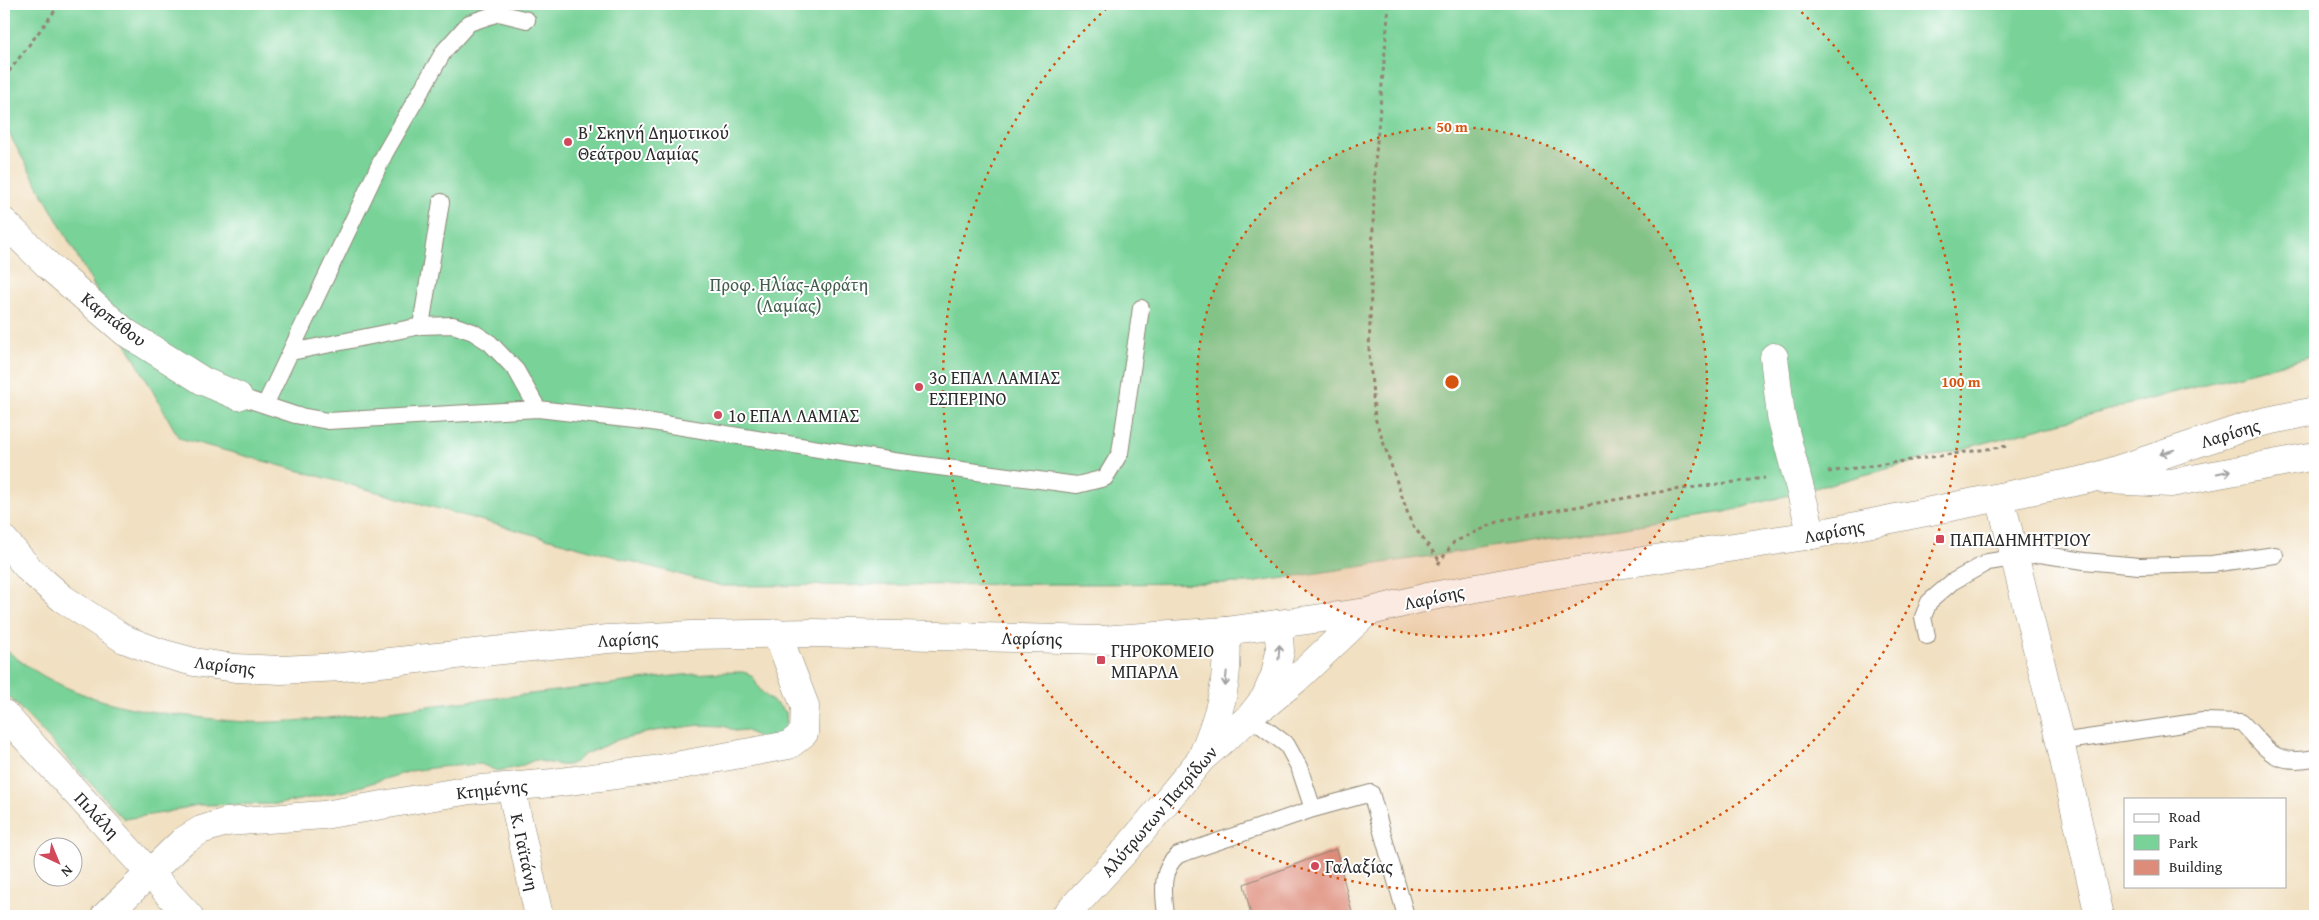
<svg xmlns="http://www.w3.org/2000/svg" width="2319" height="920" viewBox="0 0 2319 920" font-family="'Gentium Book Plus',serif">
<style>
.green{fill:#79d399;stroke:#527f62}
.building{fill:#de8c7a}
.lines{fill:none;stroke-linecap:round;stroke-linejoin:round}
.lane-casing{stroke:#8e8676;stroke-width:18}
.street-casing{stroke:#8e8676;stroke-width:29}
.secondary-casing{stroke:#8e8676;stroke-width:29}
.path{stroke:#8e8676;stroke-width:3;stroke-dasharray:4 4;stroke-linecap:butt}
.lane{stroke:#fff;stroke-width:16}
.street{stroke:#fff;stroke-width:28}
.secondary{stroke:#fff;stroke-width:28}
.oneway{stroke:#a0a0a0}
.ring{fill:none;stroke:#d5540f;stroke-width:2.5;stroke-dasharray:2.5 5}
.poi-dot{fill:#d1495b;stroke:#fff;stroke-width:2}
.labels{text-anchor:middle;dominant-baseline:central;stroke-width:4;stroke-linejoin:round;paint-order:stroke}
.poi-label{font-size:18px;fill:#2b2b2b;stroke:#fff;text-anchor:start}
.park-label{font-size:18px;fill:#425d4c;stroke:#fff}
.street-label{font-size:18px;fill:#2b2b2b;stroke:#fff}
.centre{fill:#d5540f;stroke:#fff;stroke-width:2.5}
.ring-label{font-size:15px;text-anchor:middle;font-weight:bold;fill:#d5540f;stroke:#fff;stroke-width:4;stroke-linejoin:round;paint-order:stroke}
</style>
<rect width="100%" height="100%" fill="#fff"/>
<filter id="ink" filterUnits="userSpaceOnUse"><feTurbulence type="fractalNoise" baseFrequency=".02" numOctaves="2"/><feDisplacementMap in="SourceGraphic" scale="10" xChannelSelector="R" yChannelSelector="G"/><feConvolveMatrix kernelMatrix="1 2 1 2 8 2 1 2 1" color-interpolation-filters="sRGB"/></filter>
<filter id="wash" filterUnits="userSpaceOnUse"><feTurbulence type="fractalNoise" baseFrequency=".0096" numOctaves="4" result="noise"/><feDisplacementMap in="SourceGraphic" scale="20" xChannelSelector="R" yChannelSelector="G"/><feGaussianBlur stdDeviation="1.12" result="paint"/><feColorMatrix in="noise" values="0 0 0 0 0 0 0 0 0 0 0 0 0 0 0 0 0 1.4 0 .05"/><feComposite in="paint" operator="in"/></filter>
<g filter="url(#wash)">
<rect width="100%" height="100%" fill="#f1e0c1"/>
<path class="green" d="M4,4H2315V355L1725,512L1250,583L722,586L179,438L4,125Z
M4,648C53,691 114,708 178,715C209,718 242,724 273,722C322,720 372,713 421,707C474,700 527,695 580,688C634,681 688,672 742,672C756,674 754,683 761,691C768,699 779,705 786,712L787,726L780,739L766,741L745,730L735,731L724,726L700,725L654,731L620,739L583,755L577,761L568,765H560L535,760L518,767L497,771L481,764L439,767L411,771L345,791L304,799L279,804L197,805L163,813L124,819L4,691Z"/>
<g id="blocks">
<path class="building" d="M1336,849L1353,916H1251L1244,884Z"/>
</g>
</g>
<g filter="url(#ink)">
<use href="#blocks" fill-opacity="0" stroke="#8e8676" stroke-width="1"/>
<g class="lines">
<g class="lane-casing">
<path id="lane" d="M421,326L441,202
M291,352L421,326L453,325L473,332L490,343L516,370L538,409
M238,396L295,415L328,421L538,409L652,422L893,461L1077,485L1105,478L1120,453L1141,308
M265,405L385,153L444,51L469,23L499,13L527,20
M1927,636L1923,617L1929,602L1952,582L1988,562L2040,554L2084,561L2139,566L2212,564L2275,555
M1250,717L1287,745L1299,767L1313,809
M2060,742L2203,721L2241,722C2269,750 2272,766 2315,758
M1166,916C1164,894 1159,871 1178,855L1313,809L1371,793L1406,916"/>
</g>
<g class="street-casing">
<path id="street" d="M1774,357L1781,416L1812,535
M2000,497L2060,742L2099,916
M1265,705L1295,680L1367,612
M4,714L189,916
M1203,754C1222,708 1229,681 1226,631
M511,787L539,916
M105,916L183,841L201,830L226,822L324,815L470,790L553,783L654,770L789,745L804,733L805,706L777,633
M1065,916L1126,850L1202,758L1250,717L1265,698L1275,675L1280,651L1278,624"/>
</g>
<g class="secondary-casing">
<path id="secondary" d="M4,222L51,268L125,332L203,381L238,396
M2106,480L2171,483L2315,456
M4,540L30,570L62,598L124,639L161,653L194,662L235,668L281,670L342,667L608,639L692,635L814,633L1101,640L1226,631L1367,612L1427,597L1532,578L1812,535L2089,479L2258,423L2315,411"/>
</g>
<path class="path" d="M1389,4L1375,165L1369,352L1375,418L1411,523L1439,560
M4,78L60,4
M1828,472L2008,446
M1438,564L1454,542L1502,520L1659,492L1765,478"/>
<use href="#lane" class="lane"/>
<use href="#street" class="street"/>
<use href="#secondary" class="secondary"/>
</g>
<defs><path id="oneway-shaft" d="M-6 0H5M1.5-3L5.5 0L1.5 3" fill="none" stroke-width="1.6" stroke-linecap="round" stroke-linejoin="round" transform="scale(1.25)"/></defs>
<g class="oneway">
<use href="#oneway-shaft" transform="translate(2167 452) rotate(162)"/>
<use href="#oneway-shaft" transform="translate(2224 472) rotate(-11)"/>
<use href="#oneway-shaft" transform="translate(1279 652) rotate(-86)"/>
<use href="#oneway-shaft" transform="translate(1226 679) rotate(95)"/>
</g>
</g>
<circle cx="1452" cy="382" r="255" fill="#d5540f" fill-opacity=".12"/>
<g class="ring">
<circle cx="1452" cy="382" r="255"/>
<path d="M1796 7A509 509 0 1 1 1108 7"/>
</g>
<g class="poi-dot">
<circle cx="568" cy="142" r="5"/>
<circle cx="919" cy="387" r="5"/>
<circle cx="718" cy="415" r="5"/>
<rect x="1935" y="534" width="10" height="10" rx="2.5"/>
<rect x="1096" y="655" width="10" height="10" rx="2.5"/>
<circle cx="1315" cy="866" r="5"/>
</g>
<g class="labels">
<g class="poi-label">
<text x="578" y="132">Β' Σκηνή Δημοτικού<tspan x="578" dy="21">Θεάτρου Λαμίας</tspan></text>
<text x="929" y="377">3ο ΕΠΑΛ ΛΑΜΙΑΣ<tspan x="929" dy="21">ΕΣΠΕΡΙΝΟ</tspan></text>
<text x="728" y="415">1ο ΕΠΑΛ ΛΑΜΙΑΣ</text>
<text x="1950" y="539">ΠΑΠΑΔΗΜΗΤΡΙΟΥ</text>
<text x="1111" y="650">ΓΗΡΟΚΟΜΕΙΟ<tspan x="1111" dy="21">ΜΠΑΡΛΑ</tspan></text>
<text x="1325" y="866">Γαλαξίας</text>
</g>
<g class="park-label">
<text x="789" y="284">Προφ. Ηλίας-Αφράτη<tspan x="789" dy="21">(Λαμίας)</tspan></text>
</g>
<g class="street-label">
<text transform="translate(114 319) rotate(38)">Καρπάθου</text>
<text transform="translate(2230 433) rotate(-17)">Λαρίσης</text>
<text transform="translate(1834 531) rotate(-11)">Λαρίσης</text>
<text transform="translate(1434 597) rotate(-12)">Λαρίσης</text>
<text transform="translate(1032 638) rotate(1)">Λαρίσης</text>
<text transform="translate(628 639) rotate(-3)">Λαρίσης</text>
<text transform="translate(225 665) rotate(7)">Λαρίσης</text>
<text transform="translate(492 789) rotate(-6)">Κτημένης</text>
<text transform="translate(1159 811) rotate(-49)">Αλύτρωτων Πατρίδων</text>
<text transform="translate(97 815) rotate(47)">Πιλάλη</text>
<text transform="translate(525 852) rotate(78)">Κ. Γαϊτάνη</text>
</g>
</g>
<circle cx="1452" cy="382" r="8" class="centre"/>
<g class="ring-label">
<text x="1452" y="132">50 m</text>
<text x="1961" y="387">100 m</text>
</g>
<rect width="2319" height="920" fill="none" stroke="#fff" stroke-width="20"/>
<rect x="2124" y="798" width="162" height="90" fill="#ffffff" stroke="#aaaaaa"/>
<rect x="2134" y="814" width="25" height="8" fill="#ffffff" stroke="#aaaaaa"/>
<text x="2169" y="822" font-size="15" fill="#2b2b2b">Road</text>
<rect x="2134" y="835" width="25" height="15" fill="#79d399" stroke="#aaaaaa"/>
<text x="2169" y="848" font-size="15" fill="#2b2b2b">Park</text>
<rect x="2134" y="860" width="25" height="15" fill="#de8c7a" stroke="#aaaaaa"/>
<text x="2169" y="872" font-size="15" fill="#2b2b2b">Building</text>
<g transform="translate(58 862) rotate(136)"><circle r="24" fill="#ffffff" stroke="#aaaaaa"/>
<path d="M0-4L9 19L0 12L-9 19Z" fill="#d1495b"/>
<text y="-8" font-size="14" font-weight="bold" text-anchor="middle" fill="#2b2b2b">N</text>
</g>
</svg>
